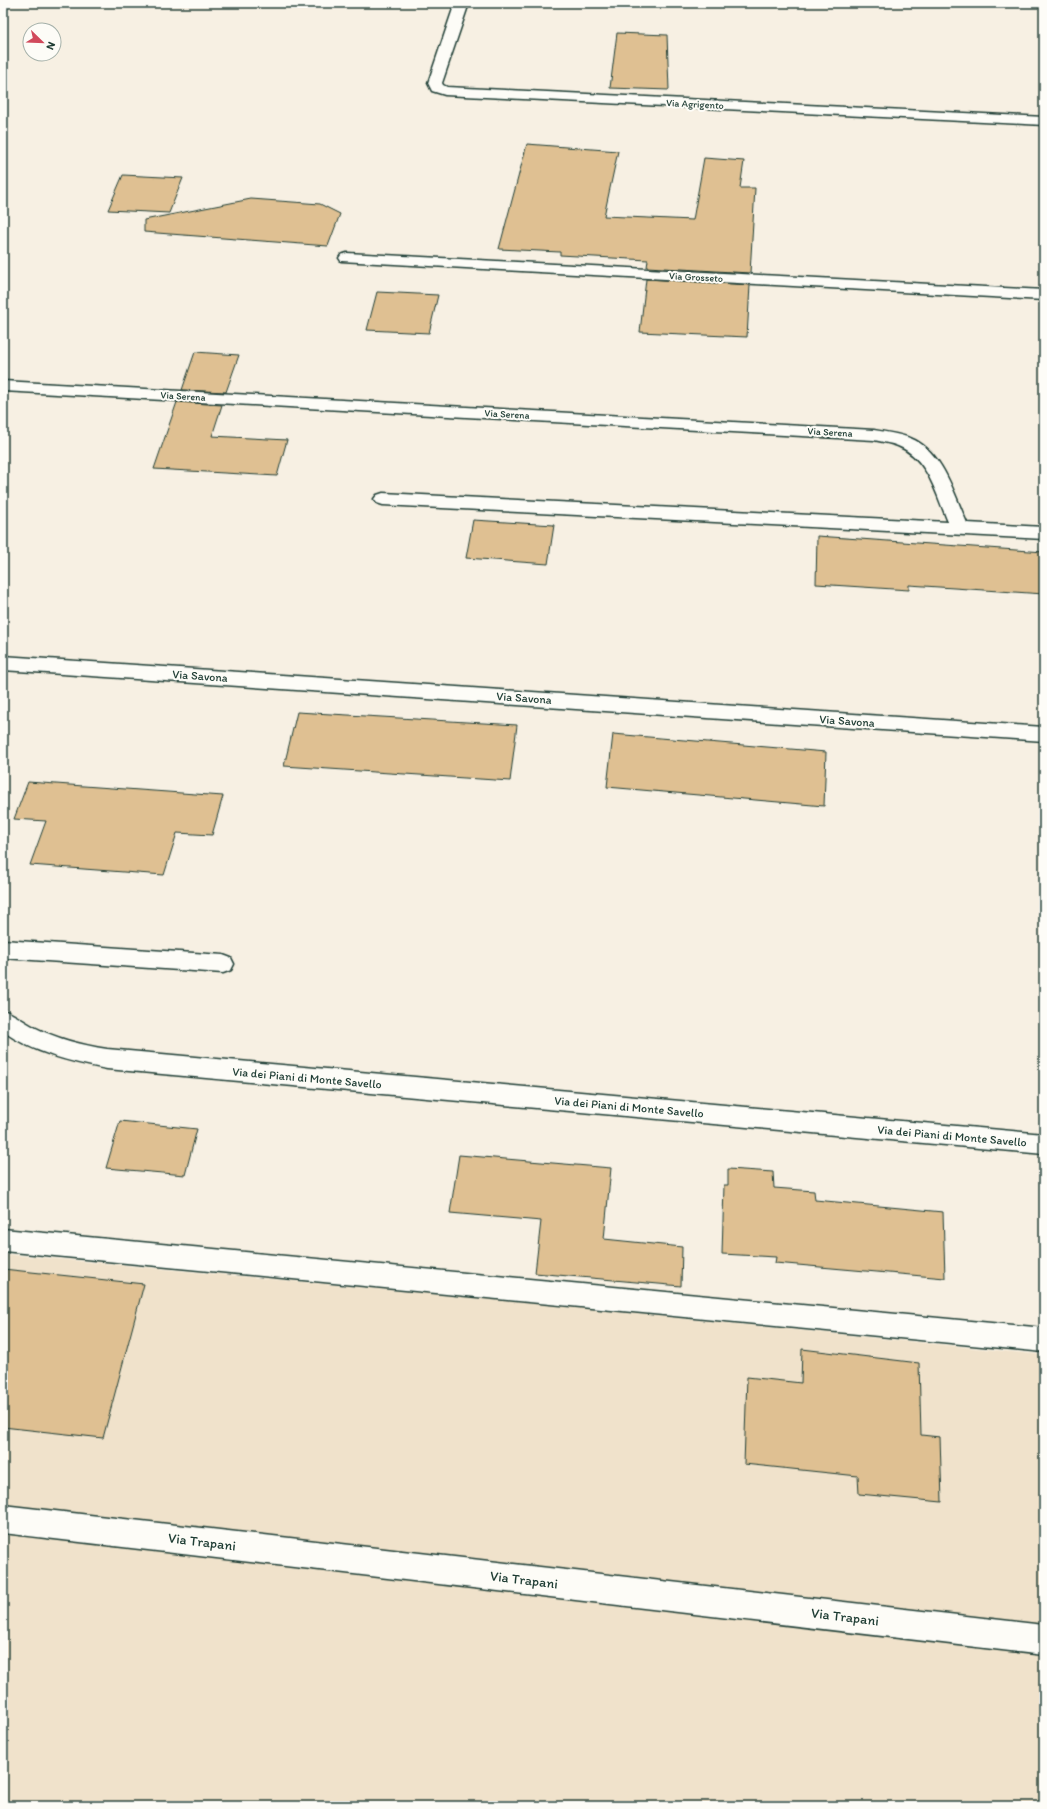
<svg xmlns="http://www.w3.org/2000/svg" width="1047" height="1809" viewBox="0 0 1047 1809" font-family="Itim,sans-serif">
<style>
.built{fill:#f0e2cb}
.building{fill:#dfc092;stroke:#1f3d34}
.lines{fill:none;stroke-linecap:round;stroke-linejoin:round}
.minor-casing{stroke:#1f3d34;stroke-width:3}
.minor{fill:#fdfcf7;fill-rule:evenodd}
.labels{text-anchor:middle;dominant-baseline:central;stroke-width:4;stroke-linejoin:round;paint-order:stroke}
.far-street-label{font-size:10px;fill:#1f3d34;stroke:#fdfcf7}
.street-label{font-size:12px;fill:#1f3d34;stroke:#fdfcf7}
.near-street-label{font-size:14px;fill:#1f3d34;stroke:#fdfcf7}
</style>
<rect width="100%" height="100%" fill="#f7f0e3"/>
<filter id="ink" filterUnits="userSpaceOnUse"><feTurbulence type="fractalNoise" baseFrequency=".025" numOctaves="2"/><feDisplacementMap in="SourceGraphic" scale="8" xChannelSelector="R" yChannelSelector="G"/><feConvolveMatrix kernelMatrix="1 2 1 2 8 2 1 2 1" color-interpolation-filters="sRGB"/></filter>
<g filter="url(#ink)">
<path class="built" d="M3,1254L557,1306L1044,1355V1806H3Z"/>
<path class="building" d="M617,33L667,35L669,90L610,88Z
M527,144L618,151L604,216L693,220L704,158L744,161L740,188H755L750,273L647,267L648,260L560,255V252L499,249Z
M123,175L183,178L169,213L108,210Z
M251,199L320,204L340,214L328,246L144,232V220Z
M646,279L750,285L747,337L640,332Z
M377,292L438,295L429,333L367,330Z
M195,352L239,355L226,392L182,390Z
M177,402L222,405L212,436L287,440L277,476L154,469Z
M473,520L554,525L548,564L466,558Z
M817,536L1044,552V594L909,585V590L816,584Z
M297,712L517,725L510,781L284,766Z
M613,734L826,752L824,806L607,787Z
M28,782L223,796L212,835L177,833L164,875L30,865L46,821L14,819Z
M120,1121L197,1129L185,1175L106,1168Z
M459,1155L611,1168L604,1239L682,1247L681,1286L535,1273L541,1221L450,1213Z
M728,1169L773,1172L774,1188L814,1191L815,1200L943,1212L945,1278L775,1263L776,1257L722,1254L724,1185H728Z
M3,1269L144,1284L103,1438L3,1427Z
M802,1349L919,1363L921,1435L940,1437L942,1502L859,1494L858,1476L744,1464L747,1377L801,1383Z"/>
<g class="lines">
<g class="minor-casing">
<path id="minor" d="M455,3H469L442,83L443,85L447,87L1044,117V125L445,95L432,91L428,83Z
M347,253L1044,290V300L341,261L339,258L341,255Z
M3,381L874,430C886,432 899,434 910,438C943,451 954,494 967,523L1044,527V539L383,505L377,503L374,499L377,495L383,493L948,522C937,496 928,458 898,446C891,443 882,442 874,440L3,391Z
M3,656L1044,727V741L3,670Z
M3,940L223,955L231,958L234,964L231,970L223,973L3,958Z
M3,1010C15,1014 24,1022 36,1028C58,1039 82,1045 107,1049L1044,1134V1154L107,1069C71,1062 33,1053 3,1031Z
M3,1229L1044,1328V1352L3,1251Z
M3,1505L1044,1625V1655L3,1533Z"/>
</g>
<use href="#minor" class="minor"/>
</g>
</g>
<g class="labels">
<g class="far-street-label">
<text transform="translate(695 104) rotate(3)">Via Agrigento</text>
<text transform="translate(696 277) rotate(3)">Via Grosseto</text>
<text transform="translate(183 396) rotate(3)">Via Serena</text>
<text transform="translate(507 414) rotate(3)">Via Serena</text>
<text transform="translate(830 432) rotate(3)">Via Serena</text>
</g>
<g class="street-label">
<text transform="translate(200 676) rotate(4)">Via Savona</text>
<text transform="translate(524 698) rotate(4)">Via Savona</text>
<text transform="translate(847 721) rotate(4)">Via Savona</text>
<text transform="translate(307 1078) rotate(5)">Via dei Piani di Monte Savello</text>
<text transform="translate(629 1107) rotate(5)">Via dei Piani di Monte Savello</text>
<text transform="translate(952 1136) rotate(5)">Via dei Piani di Monte Savello</text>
</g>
<g class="near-street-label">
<text transform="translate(202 1542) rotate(7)">Via Trapani</text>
<text transform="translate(524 1580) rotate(7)">Via Trapani</text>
<text transform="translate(845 1617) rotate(7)">Via Trapani</text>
</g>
</g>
<rect width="1047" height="1809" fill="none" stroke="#fdfcf7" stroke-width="16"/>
<rect x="8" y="8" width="1031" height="1793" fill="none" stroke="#1f3d34" stroke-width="1.5" filter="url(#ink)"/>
<g transform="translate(42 42) rotate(113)"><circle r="19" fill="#fdfcf7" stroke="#a4b0a9"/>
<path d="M0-3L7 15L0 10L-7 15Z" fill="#d1495b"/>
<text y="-6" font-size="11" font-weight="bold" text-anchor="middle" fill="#1f3d34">N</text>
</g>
</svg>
